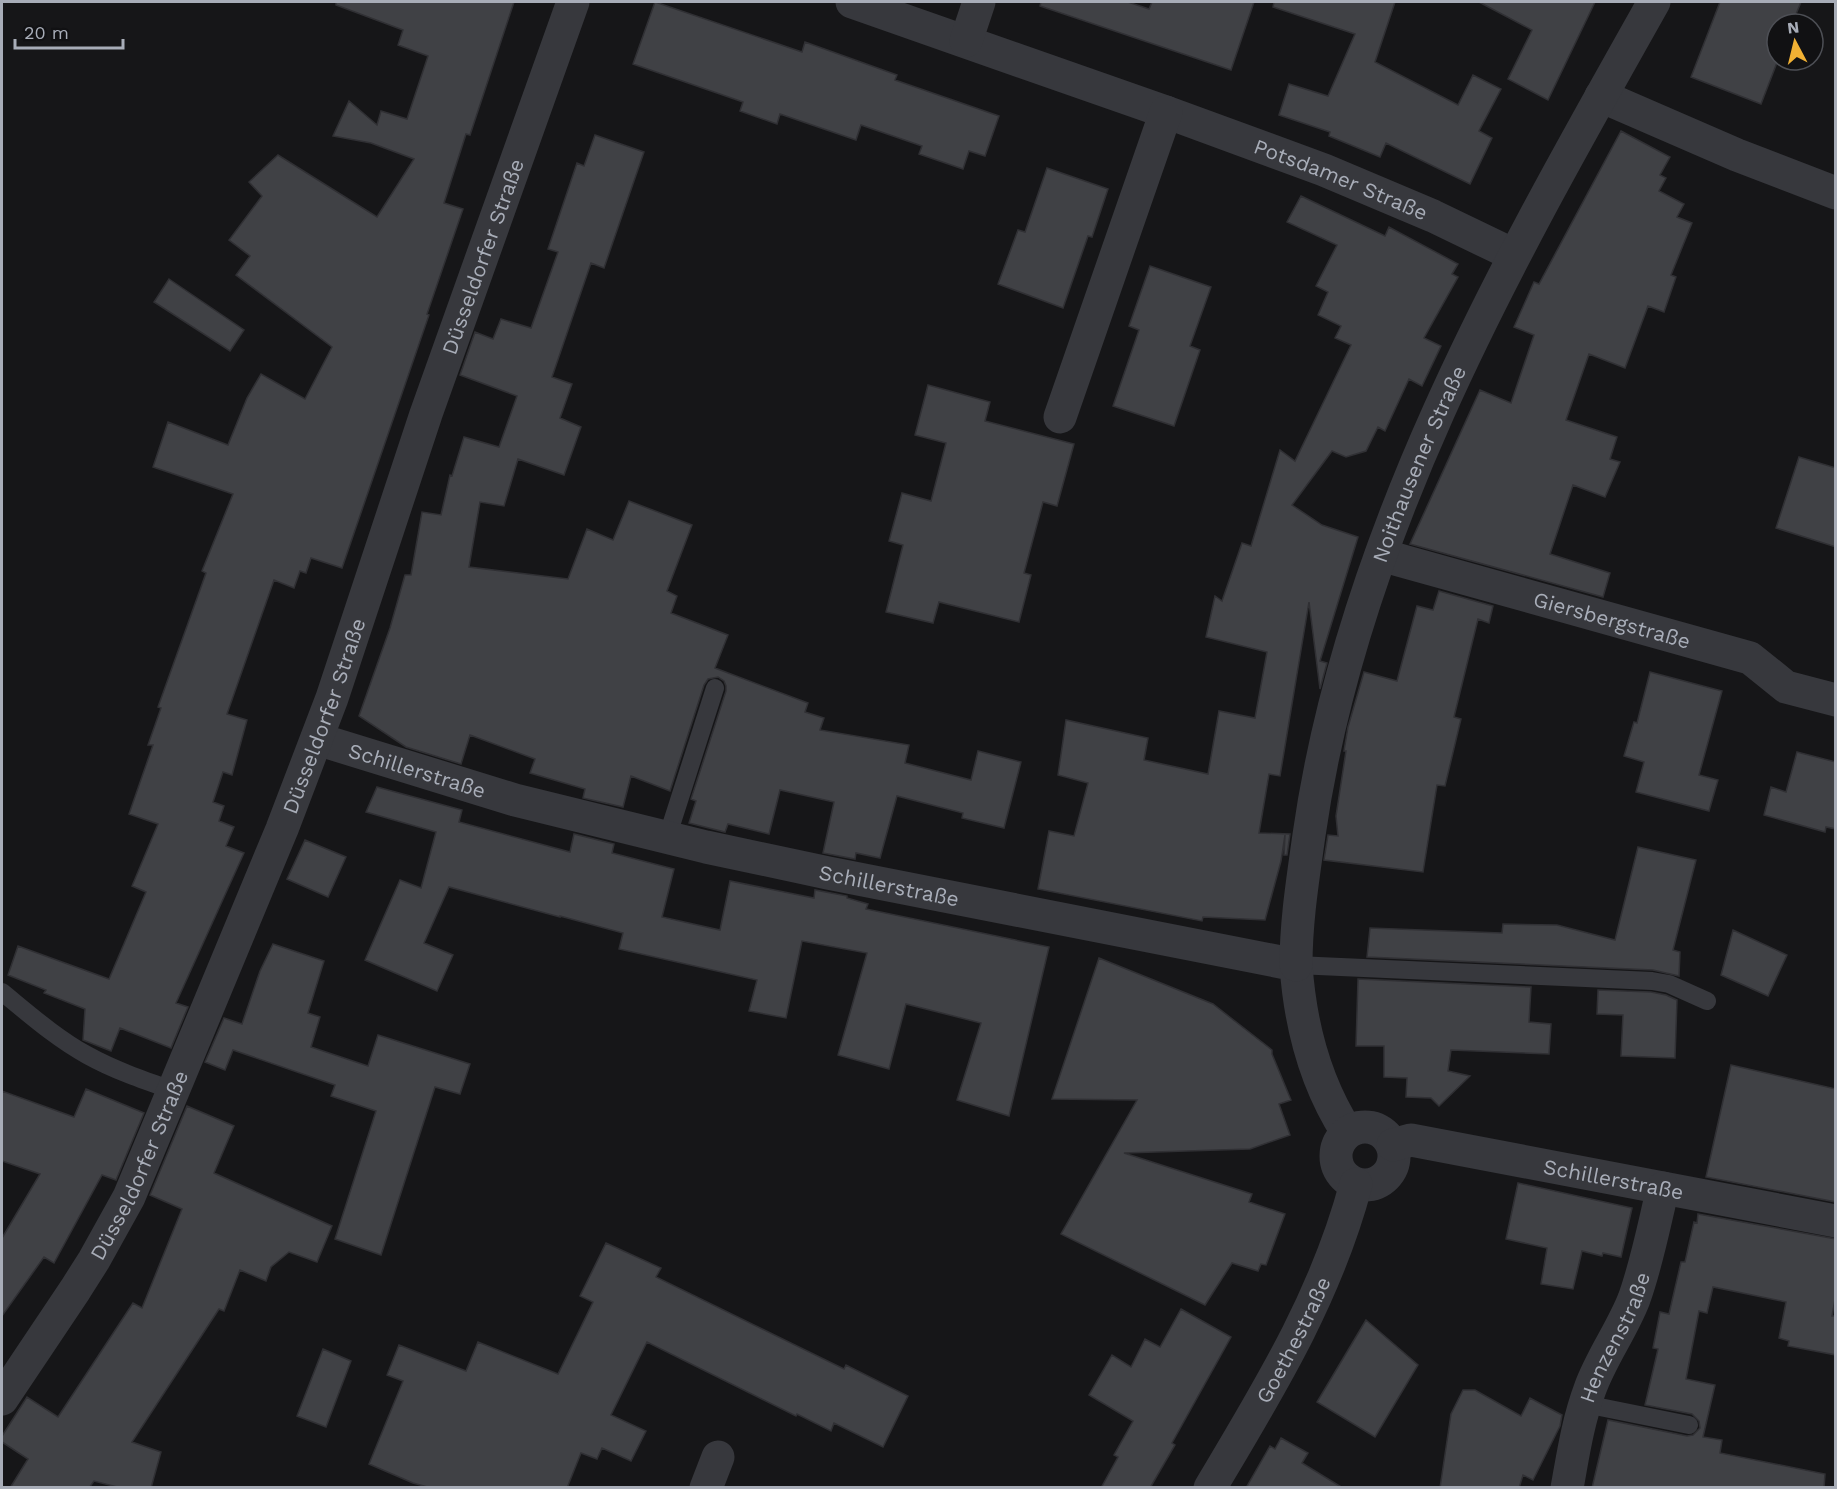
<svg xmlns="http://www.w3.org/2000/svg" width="1837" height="1489" viewBox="0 0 1837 1489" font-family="'Work Sans',sans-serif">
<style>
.building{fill:#404145;stroke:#303034;stroke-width:1.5}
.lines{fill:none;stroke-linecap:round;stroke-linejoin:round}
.service{stroke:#37383d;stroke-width:18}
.minor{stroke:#37383d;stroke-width:33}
.tertiary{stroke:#37383d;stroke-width:33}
.labels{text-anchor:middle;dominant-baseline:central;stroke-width:5;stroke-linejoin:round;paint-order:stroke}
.street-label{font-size:21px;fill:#a8adb8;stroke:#111113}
</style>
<rect width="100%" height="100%" fill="#161618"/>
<path class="building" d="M336,2H514L470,135L466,134L444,203L463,209L427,314L429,315L342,568L311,558L306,573L300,571L294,588L274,580L227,714L247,720L232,775L223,772L213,802L224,806L219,821L234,827L226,846L244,853L176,1003L188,1007L171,1048L120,1028L111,1051L83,1040L85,1009L44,993L46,990L8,975L18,946L109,979L146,892L132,886L158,824L129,814L153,745H148L161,708L158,707L206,573L202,571L233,494L153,467L168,422L228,445L247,398L261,374L305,399L332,347L236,275L250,256L229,240L262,196L249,182L278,155L377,217L414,159L371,143L333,136L349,101L377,125L381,111L407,119L428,56L398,45L403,30L336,5Z
M655,2L802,52L805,42L897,75L895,80L999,116L985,156L969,151L963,169L919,154L922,146L861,125L856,140L780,114L777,124L740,111L743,102L633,64Z
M1041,2H1128L1149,9L1152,2H1254L1231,70L1040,6Z
M1274,2H1395L1375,62L1458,105L1473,75L1501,89L1479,131L1492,138L1470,184L1386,143L1380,157L1329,136L1330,132L1279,115L1289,84L1328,96L1355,34L1273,7Z
M1479,2H1595L1548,100L1508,79L1532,30Z
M1720,2H1801L1792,24H1777V60H1778L1761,104L1691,77Z
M1621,131L1670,157L1660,175L1666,178L1659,191L1684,204L1677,217L1692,223L1671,275L1676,277L1664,312L1648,306L1625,368L1589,354L1566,420L1617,437L1610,459L1620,462L1605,497L1573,485L1550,554L1610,573L1603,597L1410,544L1480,390L1511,403L1534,335L1514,327L1534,282L1539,284Z
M595,135L644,152L604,268L591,263L552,377L572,384L560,418L581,427L564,475L518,459L504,506L480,502L469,567L568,579L587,529L613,540L629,501L692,525L667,591L677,596L671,613L728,635L715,668L808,703L805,712L824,718L820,730L909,745L905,763L971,780L978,751L1021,762L1004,828L962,818L963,813L897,796L880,858L856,853L855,859L823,853L834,802L780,790L769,834L728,824L725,832L689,823L696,801L691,799L726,691V686L724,681L718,677L708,679L704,685L670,791L631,776L623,807L583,798L585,789L530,773L535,759L470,735L461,764L406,747L359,716L390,628L405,575H411L422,512L441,515L450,475L452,476L464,437L499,447L517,396L460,375L475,332L493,339L501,319L531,328L558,252L548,249L577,163L584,166Z
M1047,168L1108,189L1092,237L1088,236L1063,308L998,284L1018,230L1025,232Z
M1301,196L1385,236L1389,227L1458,264L1452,274L1458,277L1424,338L1441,346L1422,386L1409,379L1385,431L1378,427L1366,451L1346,457L1332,451L1292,505L1322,525L1358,537L1320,661L1327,663L1320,689L1309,602L1280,776L1269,774L1259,833L1290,834L1287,855H1284L1285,835L1281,861L1265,920L1203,917L1202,921L1038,889L1049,831L1074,836L1088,783L1058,775L1066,720L1148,738L1144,760L1208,774L1219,711L1255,718L1267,652L1206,637L1215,596L1222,601L1242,543L1251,546L1280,450L1295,461L1351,345L1335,338L1341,326L1318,315L1328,292L1316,286L1337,245L1287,222Z
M1150,266L1211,287L1190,346L1200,350L1174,426L1113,406L1139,330L1129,326Z
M169,279L244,330L230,351L154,302Z
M928,385L990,402L985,421L1074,444L1057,506L1043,502L1024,573L1031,575L1019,622L939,602L933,623L886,612L903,545L889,541L902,493L931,501L946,443L915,435Z
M1799,457L1836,468V547L1776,528Z
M1439,591L1493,606L1489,623L1478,619L1454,717L1461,719L1445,786L1437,785L1423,872L1324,860L1328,835L1338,836L1336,816L1346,751H1344L1348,727L1364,672L1397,681L1417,606L1433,610Z
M1650,672L1722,691L1699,775L1718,780L1709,811L1636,792L1644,762L1624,756L1634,722L1637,723Z
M1797,752L1836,762V829L1826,827L1825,832L1764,815L1771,787L1786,792Z
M377,787L462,810L459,822L570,852L574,834L614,844L612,853L674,869L662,917L720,930L730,881L814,898L815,890L847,896V898L868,904L866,909L1049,947L1009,1116L957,1100L981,1023L906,1004L889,1069L838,1055L867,953L802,941L786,1018L749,1011L757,980L619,949L623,933L560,916V917L449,887L424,943L453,955L437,991L365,960L400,880L421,888L436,832L366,812Z
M305,840L346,857L328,897L287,879Z
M1638,847L1696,860L1673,950L1680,952L1679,976L1653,970L1367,957L1370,928L1502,933L1503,924L1557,925L1615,940Z
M1733,930L1787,955L1768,996L1721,975Z
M273,944L324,961L308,1013L320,1017L311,1047L368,1066L378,1035L470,1064L460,1094L435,1087L381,1255L335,1239L376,1111L331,1096L335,1085L233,1050L225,1070L205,1062L224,1018L242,1024L260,971Z
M1099,958L1213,1004L1272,1050V1054L1291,1100L1279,1104L1290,1135L1250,1149L1124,1153L1252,1194L1249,1202L1285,1214L1266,1265L1261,1264L1258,1271L1232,1263L1205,1305L1061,1234L1137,1100L1052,1099Z
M1358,979L1531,987L1529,1022L1551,1024L1549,1054L1451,1050L1448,1071L1470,1076L1439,1106L1431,1098L1406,1097L1407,1078L1384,1077V1046H1356Z
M1598,990L1651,992L1666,995L1677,1000L1675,1058L1621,1056L1623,1015L1597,1014Z
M1731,1065L1836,1089V1202L1706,1177Z
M86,1089L144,1113L116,1180L102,1175L54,1263L44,1257L2,1316V1238L40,1174L2,1161V1091L74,1117Z
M187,1106L234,1126L214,1173L332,1226L317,1262L289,1252L271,1267L266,1281L240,1270L224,1311L219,1309L132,1442L161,1452L151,1488H121L94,1481L89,1488H10L28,1459L2,1442V1436L27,1397L58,1417L133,1303L142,1308L182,1209L150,1195Z
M1518,1183L1632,1208L1621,1257L1603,1253L1602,1256L1582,1251L1573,1289L1541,1284L1547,1248L1506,1239Z
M1698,1214L1836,1239V1294L1832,1316H1836V1355L1788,1346L1789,1341L1779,1338L1786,1302L1713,1287L1707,1313L1699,1311L1686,1379L1715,1385L1703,1437L1722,1440L1720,1453L1825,1474L1824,1488H1592L1608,1420L1687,1436L1693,1435L1700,1428L1699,1421L1692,1414L1645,1405L1658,1349L1653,1348L1660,1312L1669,1314L1681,1262H1685L1694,1222L1697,1223Z
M606,1243L661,1268L656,1277L844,1369L846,1365L908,1396L883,1447L834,1423L831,1431L797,1414L796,1416L647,1342L611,1415L646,1431L631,1461L602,1448L597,1459L581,1453L567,1488H431L413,1483L369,1464L403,1381L387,1375L399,1345L466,1371L478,1342L558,1374L593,1302L580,1296Z
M1181,1309L1231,1337L1172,1443L1175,1445L1150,1488H1101L1118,1457L1114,1455L1133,1421L1089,1395L1112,1355L1131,1367L1145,1339L1160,1347Z
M1366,1320L1418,1365L1375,1437L1317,1402Z
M323,1349L351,1361L326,1427L297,1416Z
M1463,1390H1475L1521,1416L1530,1398L1562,1415L1560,1426L1533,1480L1523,1475L1519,1488H1440L1451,1414Z
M1281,1438L1308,1453L1302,1463L1343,1488H1246L1270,1446L1275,1449Z"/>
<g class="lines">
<path class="service" d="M667,838L715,688
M1296,965L1652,981L1669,984L1707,1001
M2,992C29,1014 56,1038 87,1055C114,1070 143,1080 172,1090
M1585,1404L1689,1425"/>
<g class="minor">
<path id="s1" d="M852,2L1166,112L1324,170L1433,216L1514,255"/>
<path d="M966,41L979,2"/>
<path d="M1601,96L1737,155L1836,193"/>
<path d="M1060,417L1166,112"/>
<path id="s2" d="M1381,555L1750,658L1786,687L1836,700"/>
<path id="s3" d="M317,739L515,800L706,847L828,873L1296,965C1300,1023 1315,1082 1347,1132"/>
<path id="s4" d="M1296,965C1296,921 1303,878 1309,835C1352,533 1507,263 1654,2"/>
<circle cx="1365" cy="1156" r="29"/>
<path id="s5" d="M1393,1145L1411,1140L1836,1221"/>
<path d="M706,1488L718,1457"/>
<path id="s6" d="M1210,1488C1269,1389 1326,1297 1356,1184"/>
<path id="s7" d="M1567,1488C1573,1455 1578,1421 1590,1389C1601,1358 1622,1330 1634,1299C1647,1263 1654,1225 1663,1188"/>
</g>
<path class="tertiary" id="s8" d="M2,1399L75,1290L94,1260L129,1197L282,829L332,698L426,414L573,2"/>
</g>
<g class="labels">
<g class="street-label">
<text stroke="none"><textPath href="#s1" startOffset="520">Potsdamer Straße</textPath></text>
<text stroke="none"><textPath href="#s8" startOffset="1244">Düsseldorfer Straße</textPath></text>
<text stroke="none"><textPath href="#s4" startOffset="519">Noithausener Straße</textPath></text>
<text stroke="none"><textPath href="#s2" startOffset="240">Giersbergstraße</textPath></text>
<text stroke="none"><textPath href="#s8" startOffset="758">Düsseldorfer Straße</textPath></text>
<text stroke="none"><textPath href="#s3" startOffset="105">Schillerstraße</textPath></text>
<text stroke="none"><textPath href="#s3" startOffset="591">Schillerstraße</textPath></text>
<text stroke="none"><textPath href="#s8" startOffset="272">Düsseldorfer Straße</textPath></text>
<text stroke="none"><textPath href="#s5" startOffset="225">Schillerstraße</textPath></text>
<text stroke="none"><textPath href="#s7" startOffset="159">Henzenstraße</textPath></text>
<text stroke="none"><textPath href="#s6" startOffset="170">Goethestraße</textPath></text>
</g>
</g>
<rect width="1837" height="1489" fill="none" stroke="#a8adb8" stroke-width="6"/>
<g transform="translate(1795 42) rotate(353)"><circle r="28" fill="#111113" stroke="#4d4f55" stroke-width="1.5"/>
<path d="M0-4.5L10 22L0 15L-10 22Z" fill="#f2b134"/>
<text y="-9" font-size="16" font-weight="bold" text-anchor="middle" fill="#a8adb8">N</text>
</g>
<path d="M15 39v9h108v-9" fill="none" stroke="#a8adb8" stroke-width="3"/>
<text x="24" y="39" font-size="18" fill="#a8adb8" stroke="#111113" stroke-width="4.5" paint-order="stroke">20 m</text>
</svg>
